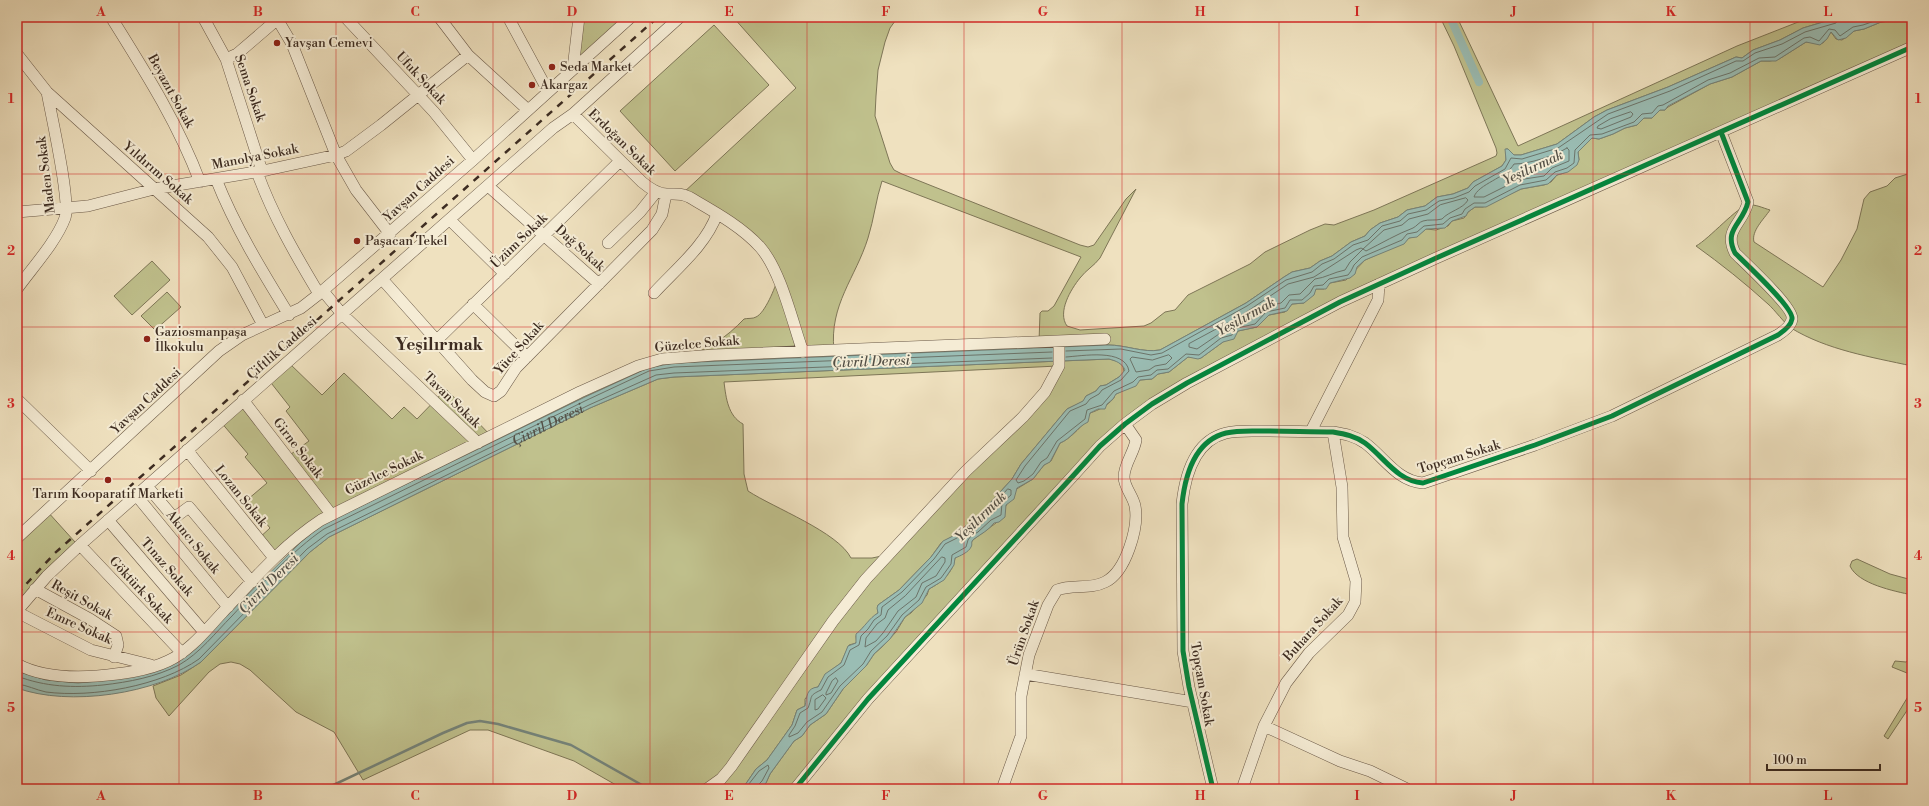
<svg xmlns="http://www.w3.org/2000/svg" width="1929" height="806" viewBox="0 0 1929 806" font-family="'Libre Bodoni',serif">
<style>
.green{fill:#c0c18d;stroke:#7e7657;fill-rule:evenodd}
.water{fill:#9abdb4;stroke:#758379}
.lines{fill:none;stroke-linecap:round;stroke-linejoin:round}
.shore{stroke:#6c746a;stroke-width:1}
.stream{stroke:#758379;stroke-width:2.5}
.canal{stroke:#9abdb4;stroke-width:8}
.minor-casing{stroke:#6a5948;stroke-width:12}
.minor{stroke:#f5ecd5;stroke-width:11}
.rail{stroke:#3d2c21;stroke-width:2.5;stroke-dasharray:7 7;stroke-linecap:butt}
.cycleway-casing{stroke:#f5ecd5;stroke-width:8}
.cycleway{stroke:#00873e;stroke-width:5}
.grid{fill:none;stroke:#d62828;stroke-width:1;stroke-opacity:0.55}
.poi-dot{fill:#8f2418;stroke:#f5ecd5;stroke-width:1.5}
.labels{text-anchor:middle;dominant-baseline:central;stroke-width:4;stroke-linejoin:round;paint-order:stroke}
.poi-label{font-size:13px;fill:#3d2c21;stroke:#f5ecd5;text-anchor:start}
.street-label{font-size:13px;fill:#3d2c21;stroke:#f5ecd5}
.water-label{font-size:14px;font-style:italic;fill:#545046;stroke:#f5ecd5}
.district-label{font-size:17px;font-weight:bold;fill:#3d2c21;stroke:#f5ecd5}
.neatline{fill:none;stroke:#d62828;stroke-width:1.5}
.grid-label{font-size:13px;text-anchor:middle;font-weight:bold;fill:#d62828}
</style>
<rect width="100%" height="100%" fill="#efe1bf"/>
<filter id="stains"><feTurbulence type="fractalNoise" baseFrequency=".005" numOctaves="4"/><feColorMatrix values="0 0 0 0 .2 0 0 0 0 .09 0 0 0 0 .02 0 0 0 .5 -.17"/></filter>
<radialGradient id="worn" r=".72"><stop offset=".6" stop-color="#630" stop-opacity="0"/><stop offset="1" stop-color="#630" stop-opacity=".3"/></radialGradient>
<path class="green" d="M579,17H631L573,69Z
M733,17H898L890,28L885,42L878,70L876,96L875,116L890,163L894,170L902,174L1080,245L1088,247L1094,245L1126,199L1136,189L1100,258C1094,266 1086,270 1080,278C1071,289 1057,312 1067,326L1080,330L1144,326L1151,323L1165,312L1175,310L1188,295L1250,264L1265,252L1310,230L1325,224L1334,225L1374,210L1496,156L1497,153L1496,148L1454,46L1440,17H1457L1518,146L1737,46L1811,17H1840L1803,28L1780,40L1753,50L1742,58L1736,57L1668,87L1607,110L1594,117L1557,144L1521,155H1514L1508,149H1506V160L1502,166L1473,182L1468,188L1453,194L1437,197L1425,206L1407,210L1398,217L1380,223L1370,230L1365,236L1351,242L1332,256L1320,261L1310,268L1292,272L1284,277L1246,303L1160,350C1143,353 1126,345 1108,345L674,363H663L648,368L585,397L322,525C291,546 256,584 229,612C213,630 198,650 176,662C153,674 126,678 100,681C73,684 42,684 17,671V664C55,684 147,679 182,653C196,643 208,629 219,617C237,597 255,578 274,559L258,539L270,528L247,500L267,483L245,457L248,454L220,421L243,400L287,457L309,441L286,411L290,407L268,379L288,362L322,395L344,373L392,419L404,407L417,419L446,389L492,437C540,412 588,387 638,367C653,360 667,361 682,357C707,351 727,337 744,319C747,318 753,319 756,317C765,313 775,288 778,278C773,267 768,256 759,246C743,229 704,202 682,194L796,88ZM882,181L1081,257L1054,306L1048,311H1042L1040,313L1039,342L834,350C829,305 856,277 868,238C874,219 876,199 882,181Z
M1912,17V47L1434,259L1187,383L1100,446L795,789H759L766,783L770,774L794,741L802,736L810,725L826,714L843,689L859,671L866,666L874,654L882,647L896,632L905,617L911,613L927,595L929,589C942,582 953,573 955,558L961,554L974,539L996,523L1015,490L1033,479L1044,465L1051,461L1060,443C1069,440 1087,422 1090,413C1099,410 1107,406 1113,399C1116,396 1112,396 1116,394C1126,389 1132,387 1140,380L1152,379L1158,374L1169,372L1188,357L1201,358L1238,331L1257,327L1269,315L1285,312L1292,304L1304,303L1316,289H1324L1330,283L1346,280L1365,260L1405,242L1409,238L1417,236L1426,229L1436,230L1448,226L1452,221L1464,218L1468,212L1475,207H1483L1521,189L1544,185L1551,182L1557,175L1564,173L1579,160L1578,152L1592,138L1599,139L1613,134L1625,128L1637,125L1644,118H1652L1660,110H1665L1668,107L1710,84L1732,77L1761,61H1770L1779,59L1806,42L1823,43L1831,32L1836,39L1842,40L1854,31L1864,29L1881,22L1906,19Z
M714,25L769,85L675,171L620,111Z
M1911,173L1912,366C1871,357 1827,350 1791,328C1785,324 1774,309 1768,304C1745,283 1721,264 1696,246C1709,239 1738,206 1748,205C1755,204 1763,208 1770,210C1764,219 1751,231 1754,242L1823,287L1841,260L1857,229L1864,199L1870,192L1887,186L1895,178Z
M152,261L170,280L132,315L114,296Z
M167,292L181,307L155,330L141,316Z
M1109,359L1117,361L1123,366L1124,372L1119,377L1106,385L1100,386L1096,391L1086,396L1084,401L1067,409L1021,464L1012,479L979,515L955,535L941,543L931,557L899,590L878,605V613C875,615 856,634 856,636C856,639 857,641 856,643L849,645L841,663L830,671L822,680L818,687L814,688L805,699V706L797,710L792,725L767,760L756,769L745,785L738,789H623L574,761L488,730H470L363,780L334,732L296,712L250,670L240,664L231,662L220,664L209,672L169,716L156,698L153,686L181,675L201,662L310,552L329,537L590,408L658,379L674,377ZM1058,366L1023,417L887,555L872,558H851C838,532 774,508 748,491L744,474L743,424C728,416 726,398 724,382Z
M47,511L75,542L43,572L17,603V538Z
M1857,559L1890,574L1912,580V595C1894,591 1858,584 1850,566L1852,561Z
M1912,658V675L1892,667L1895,661L1906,662Z
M1912,690V703L1888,739L1884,736Z"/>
<path class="water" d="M1840,17H1912L1906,19L1881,22L1864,29L1854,31L1846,38L1838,40L1831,32L1827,39L1820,45L1806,42L1776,61H1761L1732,77L1710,84L1668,106L1665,110H1660L1652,118H1644L1637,125L1625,128L1613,134L1599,139L1592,138L1578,152L1579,160L1577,165L1568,172L1557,175L1548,184L1521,189L1486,207H1475L1468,212L1466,216L1452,221L1445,228L1426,229L1417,237L1409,238L1404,244L1365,260L1357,267L1355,274L1350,278L1330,283L1326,289H1316L1314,295L1304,303L1292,304L1287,311L1269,315L1257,327L1238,331L1234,339L1223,342L1201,358L1198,359L1188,357L1169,372L1158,374L1152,379L1140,380L1136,386L1116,394L1113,399L1107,404L1105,409H1098L1090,413L1088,422C1077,427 1071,439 1060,443L1050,462L1044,465L1033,479L1017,488L1014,499L1006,505L1005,517L999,522L994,523C989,530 981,534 974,539C970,542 973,544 971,547C969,552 960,556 955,558L954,565L944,580L929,589L922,603L905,617L890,639L874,654L866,666L843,689L826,714L810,725L802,736L794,741L770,774L766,783L759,789H738L745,785L756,769L767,760L792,725L797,710L805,706C807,697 806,688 818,687L825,674L841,663L848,646L856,643V634C865,627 869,618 878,613L877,608L878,605L899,590L931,557L943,541L955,535L979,515L1012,479L1021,464L1067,409L1083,401L1086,396L1096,391L1100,386L1106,385L1119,377L1125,370C1122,363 1116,361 1109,359L674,377L658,379L590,408L329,537L310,552L201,662C156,694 69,707 17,688V671L46,680L78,683L116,679L148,673L230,612L301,542L322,525L585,397L648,368L674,363L1108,345C1126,345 1143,353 1160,350L1246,303L1284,277L1292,272L1310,268L1320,261L1332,256L1351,242L1365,236L1370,230L1380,223L1398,217L1407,210L1425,206L1437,197L1453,194L1468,188L1473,182L1502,166L1506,160L1505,149H1508L1514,155H1521L1557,144L1594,117L1607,110L1668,87L1736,57L1742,58L1753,50L1780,40L1803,28Z"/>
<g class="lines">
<g class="shore">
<path d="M1631,112L1633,114L1631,117L1601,129L1597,128L1598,126L1610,119Z"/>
<path d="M1567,148L1569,150V161L1552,168L1544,176L1518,180L1484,197H1474C1478,184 1506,178 1514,164C1529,164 1554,156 1567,148Z"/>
<path d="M1466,198L1468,200C1463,209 1449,211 1442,219C1435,221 1429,219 1423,221C1419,222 1417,226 1413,228C1397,234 1382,243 1366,251L1363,249L1350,262L1345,270C1334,272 1325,278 1315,279L1300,294L1289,295L1281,303L1264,307L1252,319L1238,320L1239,317L1288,284L1314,277L1356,250L1361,248L1363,249L1384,230L1402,225L1409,219L1428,214L1440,205Z"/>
<path d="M1228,323L1231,325L1227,331L1219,334L1197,349L1189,347V344Z"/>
<path d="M1066,351L1121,349L1151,355L1162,353L1247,306L1286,280L1312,272L1322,264L1334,259L1353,245L1368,240L1382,226L1400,221L1408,214L1426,210L1439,201L1454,198L1469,192L1475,186L1505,169L1511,158L1522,159L1558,148L1608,114L1670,91L1736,61H1743L1755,53L1782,44L1805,32L1836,23L1839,17"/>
<path d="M1169,355L1172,358L1166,364L1155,366L1149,370L1136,372L1130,359L1132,357L1152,360Z"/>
<path d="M1066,357C1082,356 1125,348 1129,371L1121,380L1102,390L1099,394L1090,399L1086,404L1070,411L1025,466L1016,480L1018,483L1024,481L1033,474L1041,462L1047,458L1057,441L1085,419L1087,410L1102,405L1114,391L1133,382L1138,377L1151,375L1157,370L1168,369L1186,354L1199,355L1221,338L1232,335L1237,328L1255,324L1266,312L1285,308L1290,300H1302L1310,293L1314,286L1323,285L1329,279L1348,275L1351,271L1354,265L1362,257L1402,240L1407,234L1417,232L1424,226L1443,224L1450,218L1462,214L1465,209L1474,203H1485L1520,185L1546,180L1555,172L1567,168L1574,163L1575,150L1590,135L1602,134L1634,122L1642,114L1652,113L1658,106L1663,105L1708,80L1730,73L1759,58L1775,57L1804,38L1810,37L1819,41L1829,29L1835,30L1840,36L1853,27L1863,25L1880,19L1897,17"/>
<path d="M1008,489L1011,490V495L1002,503L1001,515L991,520L978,532L971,536L968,540L966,547L952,555L951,564L941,578L926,587L919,600L902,615L887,636L871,651L863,664L840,686L822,712L807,722L798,733L789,737V735L795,726L800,713L808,708C813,696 808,696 821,690L828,677L844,665L850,650L859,645L861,636L868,629L874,620L881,615L882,607L902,592L934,559L945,544L957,538L982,518Z"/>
<path d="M942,557L945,558V562L936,576L922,583L916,597L898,611L883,633L876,641L865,647L866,638L877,624L885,618L888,610L905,596Z"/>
<path d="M17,676C45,687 74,688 103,685C129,682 156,677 179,665C200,653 215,633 232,616C258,588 293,550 324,529L587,400L649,371L674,367L1052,352"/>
<path d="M836,678L838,681L831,693L826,695V693L832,681Z"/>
<path id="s1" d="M17,684C27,685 36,690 46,692C92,698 161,686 199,659L307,549L327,534L589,405L656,375L674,373L1052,358"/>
<path d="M823,695L826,698L818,709L815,710V700Z"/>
<path d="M745,789L759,771L768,765L769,768L762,781L757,786L756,789"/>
</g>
<path class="stream" d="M325,789L443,733L467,723L480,721L498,724L571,745L649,789"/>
<path class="canal" d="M1450,17L1479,82"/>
<g class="minor-casing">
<path id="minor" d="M111,17C144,70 178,123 200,182
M203,17L226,59L262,171
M276,17L292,44L336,155L356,190L390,234
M345,17L434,112L473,160
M439,17L468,55L528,110
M508,17L548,91
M17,54L47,92L208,237L232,267L263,325
M226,59L237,54L280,17
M573,69L579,17
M573,114L642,182C649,188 657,194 667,194C676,194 681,193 689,197C713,211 741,226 760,247C781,271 792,321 803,352
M257,172C273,216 295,254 319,294
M216,179C235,227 262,271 289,315
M488,186L599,284
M17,212L88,206L154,189L267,170L336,155L346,151L381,125L468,55
M450,220L505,274
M608,243L640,212L656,192
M382,279L472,380L485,392L494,396L501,391L516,368L652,230L662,214L666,194
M17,289C32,268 56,242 65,218C71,202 51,114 47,92
M323,291L342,314L478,443
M654,293C676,269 706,245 717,214
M473,304L527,357
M436,341L620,161
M17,399L91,471
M243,400L331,514
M1311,431L1378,300L1379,284
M187,450L274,558
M147,486L174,518L189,507L252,582
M136,495L228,607
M108,520L204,632
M17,538L219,351L242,335L301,308L319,294L473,160L631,17
M80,545L182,653
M35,589L90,619L116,636L118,645L114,657
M17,611L47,576L80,545L553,128L573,114L680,17
M17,612L91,650L151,665
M17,664C41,677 70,678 97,676C120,674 147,671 168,661C190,651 206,630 222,613C253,580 283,545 321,520L580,392L638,366L662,359L714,355L1105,339
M1025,674L1193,702
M1264,726L1340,761L1370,771L1407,789
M707,789L721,779L731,767L833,621L866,579L966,471L1023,417L1045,392L1059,366V342
M795,789L868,699L1072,477L1100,446L1125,424L1152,404L1187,383L1340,302L1434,259L1912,47
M1002,789L1021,736V696L1029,655L1048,605L1057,590C1073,584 1089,590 1105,582C1126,572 1139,527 1135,506C1133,496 1124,487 1124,477C1124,464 1134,453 1136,440L1125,424
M1213,789L1189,687L1183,651L1182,504C1185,476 1194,441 1226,433C1238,430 1252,431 1265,431C1288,431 1311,432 1333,432C1345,434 1355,436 1365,443C1384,457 1397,481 1423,483L1535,445L1612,416L1778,335C1784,331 1791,326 1792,319C1794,308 1745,263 1735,253C1723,229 1743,224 1748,202L1721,132
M1242,789L1264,726L1286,683L1309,653L1348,615L1355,602L1356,581L1343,537L1342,487L1333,432"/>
</g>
<use href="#minor" class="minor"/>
<path class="rail" d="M17,594L55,553L658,17"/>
<g class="cycleway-casing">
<path id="cycleway" d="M795,789L868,699L1072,477L1100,446L1125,424L1152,404L1187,383L1340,302L1434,259L1912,47
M1213,789L1189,687L1183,651L1182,504C1185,476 1194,441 1226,433C1238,430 1252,431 1265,431C1288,431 1311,432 1333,432C1345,434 1355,436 1365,443C1384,457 1397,481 1423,483L1535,445L1612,416L1778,335C1784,331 1791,326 1792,319C1794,308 1745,263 1735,253C1723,229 1743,224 1748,202L1721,132"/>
</g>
<use href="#cycleway" class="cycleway"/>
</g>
<path class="grid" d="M179,17V789M336,17V789M493,17V789M650,17V789M807,17V789M964,17V789M1122,17V789M1279,17V789M1436,17V789M1593,17V789M1750,17V789M17,174H1912M17,327H1912M17,479H1912M17,632H1912"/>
<g class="poi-dot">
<circle cx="277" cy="43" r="4"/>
<circle cx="552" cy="67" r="4"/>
<circle cx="532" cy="85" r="4"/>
<circle cx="357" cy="241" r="4"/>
<circle cx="147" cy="339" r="4"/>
<circle cx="108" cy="480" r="4"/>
</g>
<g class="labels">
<g class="poi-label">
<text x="285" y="43">Yavşan Cemevi</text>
<text x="560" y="67">Seda Market</text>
<text x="540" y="85">Akargaz</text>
<text x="365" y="241">Paşacan Tekel</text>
<text x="155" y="332">Gaziosmanpaşa<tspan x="155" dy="15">İlkokulu</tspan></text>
<text x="108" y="494" text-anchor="middle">Tarım Kooparatif Marketi</text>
</g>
<g class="street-label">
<text transform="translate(421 78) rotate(47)">Ufuk Sokak</text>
<text transform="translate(250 88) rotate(71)">Sema Sokak</text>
<text transform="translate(171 91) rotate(61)">Beyazıt Sokak</text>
<text transform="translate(622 142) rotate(44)">Erdoğan Sokak</text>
<text transform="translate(255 157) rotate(-11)">Manolya Sokak</text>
<text transform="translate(158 173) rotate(41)">Yıldırım Sokak</text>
<text transform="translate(46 175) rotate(-97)">Maden Sokak</text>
<text transform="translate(419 189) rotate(-42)">Yavşan Caddesi</text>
<text transform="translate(519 241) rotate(-44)">Üzüm Sokak</text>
<text transform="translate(580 248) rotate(42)">Dağ Sokak</text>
<text transform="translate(697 344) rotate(-5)">Güzelce Sokak</text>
<text transform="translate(282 348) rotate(-41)">Çiftlik Caddesi</text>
<text transform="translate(519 348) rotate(-48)">Yüce Sokak</text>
<text transform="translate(452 400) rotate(44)">Tavan Sokak</text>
<text transform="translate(146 401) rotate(-43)">Yavşan Caddesi</text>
<text transform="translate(298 448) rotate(52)">Girne Sokak</text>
<text transform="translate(1459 457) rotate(-17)">Topçam Sokak</text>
<text transform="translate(384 473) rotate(-26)">Güzelce Sokak</text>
<text transform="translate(241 496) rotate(51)">Lozan Sokak</text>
<text transform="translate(193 542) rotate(51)">Akıncı Sokak</text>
<text transform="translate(167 567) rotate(49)">Tınaz Sokak</text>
<text transform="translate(141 590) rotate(47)">Göktürk Sokak</text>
<text transform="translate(82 600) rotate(29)">Reşit Sokak</text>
<text transform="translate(79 626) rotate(24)">Emre Sokak</text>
<text transform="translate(1313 629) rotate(-48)">Buhara Sokak</text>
<text transform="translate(1024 633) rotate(-71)">Ürün Sokak</text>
<text transform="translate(1202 684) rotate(80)">Topçam Sokak</text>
</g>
<g class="water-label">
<text transform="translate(1533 168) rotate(-25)">Yeşilırmak</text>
<text transform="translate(1246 317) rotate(-29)">Yeşilırmak</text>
<text transform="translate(871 362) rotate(-2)">Çivril Deresi</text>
<text stroke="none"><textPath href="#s1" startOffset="615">Çivril Deresi</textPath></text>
<text transform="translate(981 517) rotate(-44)">Yeşilırmak</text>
<text transform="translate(269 584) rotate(-45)">Çivril Deresi</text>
</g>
<g class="district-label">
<text x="439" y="345">Yeşilırmak</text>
</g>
</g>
<rect width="1929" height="806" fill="none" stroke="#efe1bf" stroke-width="44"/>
<path d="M1767 764v6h113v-6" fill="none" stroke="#3d2c21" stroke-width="2"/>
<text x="1773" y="764" font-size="12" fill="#3d2c21" stroke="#f5ecd5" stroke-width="3" paint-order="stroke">100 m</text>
<rect x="22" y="22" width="1885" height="762" class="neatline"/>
<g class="grid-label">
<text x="101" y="16">A</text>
<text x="258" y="16">B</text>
<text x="415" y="16">C</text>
<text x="572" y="16">D</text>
<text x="729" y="16">E</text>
<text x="886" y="16">F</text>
<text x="1043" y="16">G</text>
<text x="1200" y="16">H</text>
<text x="1357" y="16">I</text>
<text x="1514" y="16">J</text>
<text x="1671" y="16">K</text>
<text x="1828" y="16">L</text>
<text x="11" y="103">1</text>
<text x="1918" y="103">1</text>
<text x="11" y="255">2</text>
<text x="1918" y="255">2</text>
<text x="11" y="408">3</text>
<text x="1918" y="408">3</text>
<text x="11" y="560">4</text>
<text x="1918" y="560">4</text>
<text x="11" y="712">5</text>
<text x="1918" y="712">5</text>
<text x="101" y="800">A</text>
<text x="258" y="800">B</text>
<text x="415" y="800">C</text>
<text x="572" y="800">D</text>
<text x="729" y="800">E</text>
<text x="886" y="800">F</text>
<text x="1043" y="800">G</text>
<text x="1200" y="800">H</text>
<text x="1357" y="800">I</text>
<text x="1514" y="800">J</text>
<text x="1671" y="800">K</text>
<text x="1828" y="800">L</text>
</g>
<rect width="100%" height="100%" filter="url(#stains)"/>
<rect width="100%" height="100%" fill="url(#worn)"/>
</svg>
